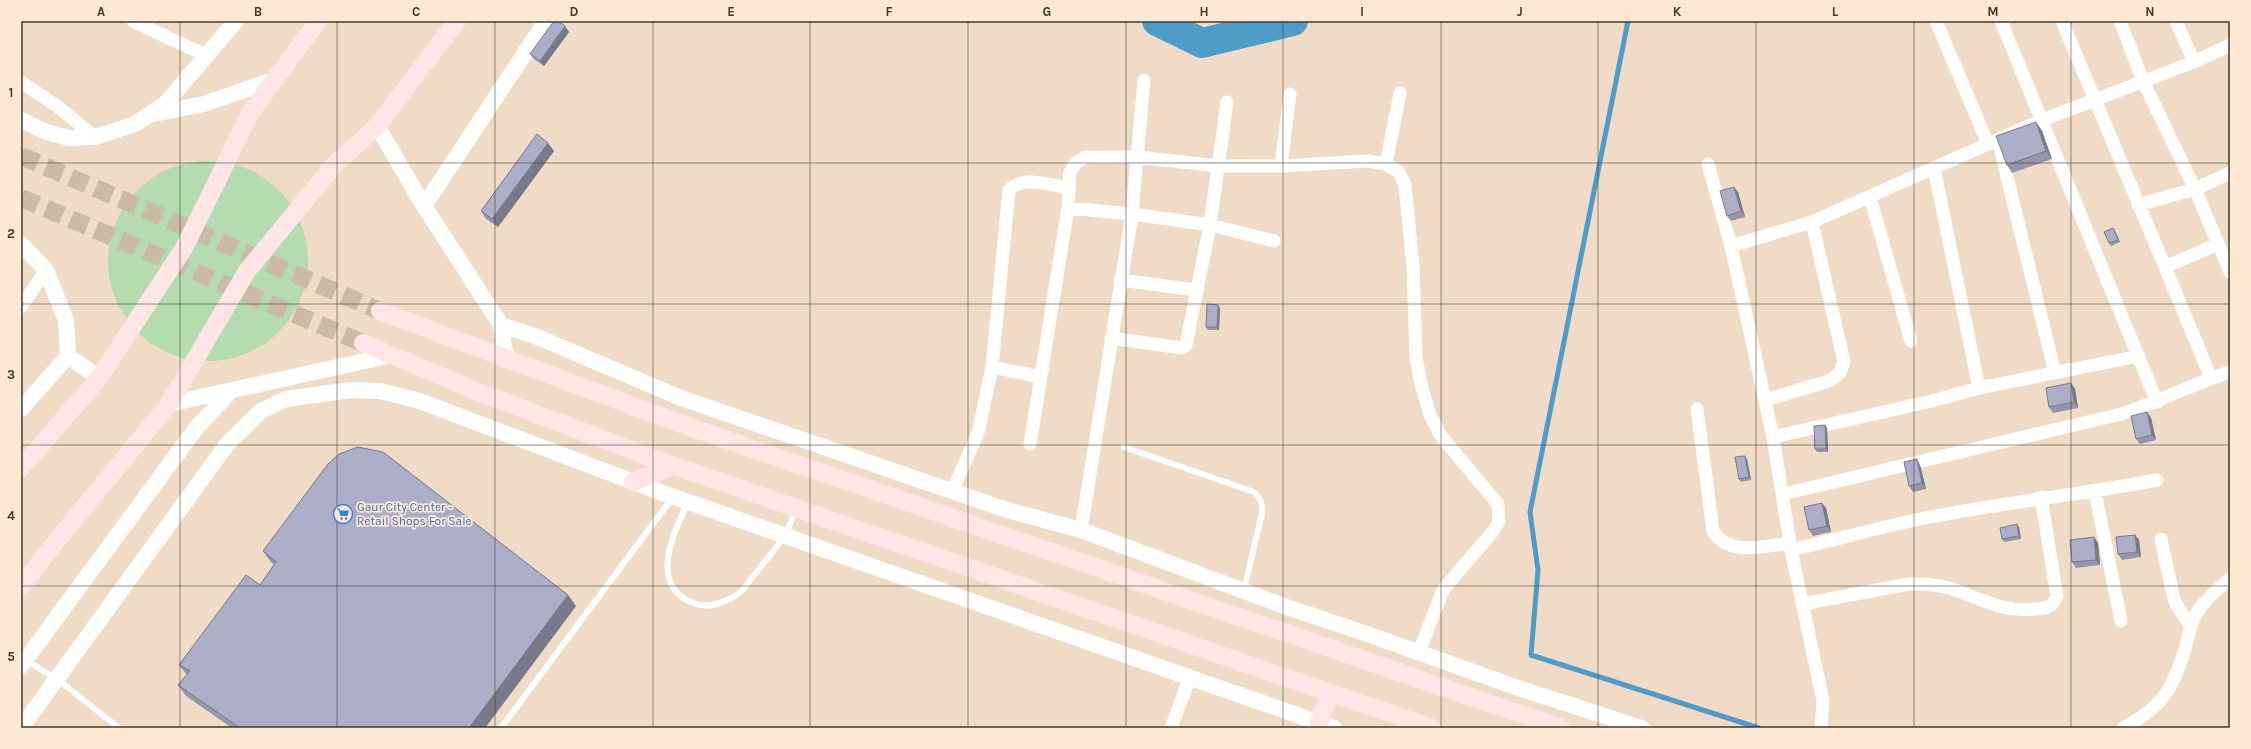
<svg xmlns="http://www.w3.org/2000/svg" width="2251" height="749" font-family="Karla,sans-serif">
<rect width="100%" height="100%" fill="#efdbc6"/>
<!-- green -->
<path fill="#b5dcb0" d="M108 261a100 100 0 1 1 200 0a100 100 0 1 1-200 0Z"/>
<g fill="none" stroke-linecap="round" stroke-linejoin="round">
<!-- stream -->
<path stroke="#509cc8" stroke-width="5" d="M1628,21l-98,491 8,58 -7,85 228,73"/>
<!-- river -->
<path stroke="#509cc8" stroke-width="30" d="M1157,21l45,22 91,-22"/>
<!-- secondary-tunnel -->
<path stroke="#ccbaa8" stroke-width="18" stroke-dasharray="18 9" stroke-linecap="butt" d="M21,156l359,155
M21,198l342,145"/>
<!-- service -->
<path stroke="#fff" stroke-width="6" d="M1124,447l130,45c7,7 9,12 8,21l-18,77
M688,502c-15,32 -41,86 8,102 16,5 32,-3 45,-12l44,-56 11,-27
M27,661l30,18 62,49
M501,728l172,-231"/>
<!-- minor -->
<path stroke="#fff" stroke-width="13" d="M133,21l74,35
M1936,21l52,123
M2001,21l156,381
M2062,21l103,246
M2120,21l23,60 52,108 35,83
M2176,21l18,41
M21,82l36,24 38,31
M1998,140l57,233
M1386,164l14,-71
M1708,164l23,82 42,191 18,113 32,151 -2,27
M1281,166l9,-72
M1934,168l45,220
M1870,197l41,144
M2138,205l57,-16 35,-16
M1068,208l64,6 78,11 64,16
M1731,246l81,-24 230,-102 152,-58 36,-17
M1120,280l76,10
M21,307l25,-37
M1111,338l71,10 4,-3 24,-120 17,-123
M992,367l48,10
M2211,378l-46,-111 53,-23
M1765,400l64,-19 10,-7 5,-12 -32,-140
M1697,409l16,122c16,26 51,15 77,12
M1773,437l159,-36 47,-13 160,-32
M1030,444l38,-236 2,-36 6,-9 9,-6h52l81,9h63l86,-5 19,3 13,8 6,13 8,81 3,91 5,27 9,31 11,21 57,68 1,17 -5,9 -51,60 -24,62
M952,492l26,-59 14,-66 17,-177c14,-15 41,-5 60,-2
M2095,492l26,129
M1783,494l334,-79c39,-11 74,-31 113,-43
M1081,530l51,-316 12,-134
M2161,539l12,56 3,9 15,23
M1791,550c43,-10 86,-22 129,-31 79,-16 158,-24 237,-39
M1802,604l107,-20c14,0 27,0 40,4 31,10 53,25 87,21 11,-1 17,-2 21,-13l-16,-99
M1171,728l19,-51
M2123,728c39,-21 49,-37 62,-79 3,-11 5,-25 11,-35 8,-14 23,-25 34,-36"/>
<!-- tertiary -->
<path stroke="#fff" stroke-width="16" d="M154,114l50,-10 72,-25
M21,120l25,12 23,6 26,-1 40,-13 30,-20 71,-83
M377,126l47,80 77,119 5,35
M424,206l122,-185
M21,244l25,26 20,50 2,36 -47,53
M501,325l34,11 146,62 326,112 74,20 203,76 86,29 148,53 124,40
M68,356l31,22
M169,404l223,-49
M21,666l176,-239 34,-36
M21,728l207,-285 33,-32 25,-12 65,-9 29,1 37,9 243,92 674,236"/>
<!-- secondary -->
<path stroke="#fee6e5" stroke-width="18" d="M380,311l301,113 880,304
M363,343l118,50 182,69 769,266
M21,468l78,-90 85,-130 67,-136 67,-91
M633,482l40,-16
M21,587l28,-37 120,-146 78,-133 88,-107 42,-38 80,-105
M1319,723l11,-30"/>
</g>
<!-- wall -->
<path fill="#9496ab" d="M569,32l-25,34 -10,-7 -4,-5z
M2036,122l6,9 10,28 -40,14 -5,-8z
M554,151l-56,76 -12,-8 -5,-8z
M1738,192l7,25 -14,4 -4,-5z
M2113,228l2,3 5,11 -9,4 -2,-3z
M1220,308l-1,22h-11l-2,-3z
M2071,383l4,6 3,19 -25,5 -4,-6z
M2147,412l4,6 5,22 -16,4 -4,-5z
M1827,428l1,24h-11l-2,-3z
M1747,459l4,21 -10,2 -2,-3z
M1920,465l6,24 -13,3 -4,-6z
M1822,503l4,5 5,24 -18,4 -4,-6z
M2019,527l2,12 -17,3 -2,-3z
M2135,535l4,5 2,17 -19,3 -4,-6z
M2094,537l4,6 2,22 -24,3 -4,-6z
M263,551l313,55 -91,122h-253l-46,-32 -8,-11 9,-10 -8,-10 81,-80 14,-20 -4,-4z"/>
<!-- shaded-wall -->
<path fill="#787a8b" d="M565,26l4,6 -25,34 -4,-5z
M2036,122l6,9 10,28 -6,-8z
M548,143l6,8 -56,76 -6,-8z
M1734,187l4,5 7,25 -4,-6z
M2113,228l2,3 5,11 -2,-2z
M1218,305l2,3 -1,22 -2,-3z
M2071,383l4,6 3,19 -4,-6z
M2147,412l4,6 5,22 -4,-5z
M1825,425l2,3 1,24 -2,-3z
M1745,456l2,3 4,21 -2,-3z
M1917,459l3,6 6,24 -4,-6z
M1822,503l4,5 5,24 -4,-6z
M2017,524l2,3 2,12 -2,-3z
M2135,535l4,5 2,17 -4,-5z
M2094,537l4,6 2,22 -4,-5z
M568,595l8,11 -91,122h-16z"/>
<!-- building -->
<path fill="#acaec7" stroke="#787a8b" d="M554,21h4l7,5 -25,35 -10,-7z
M2036,122l10,29 -39,14 -11,-29z
M537,134l11,9 -56,76 -11,-8z
M1734,187l7,24 -14,5 -7,-25z
M2113,228l5,12 -9,3 -5,-11z
M1207,304l11,1 -1,22h-11z
M2071,383l3,19 -25,5 -3,-19z
M2147,412l5,23 -16,4 -5,-23z
M1825,425l1,24h-11l-1,-23z
M358,447l25,5 185,143 -99,133h-229l-62,-43 12,-14 -11,-6 67,-90 14,10 16,-23 -13,-11 65,-87 11,-10z
M1745,456l4,21 -10,2 -4,-22z
M1917,459l5,24 -13,3 -5,-24z
M1822,503l5,23 -18,4 -5,-23z
M2017,524l2,12 -17,3 -2,-11z
M2135,535l2,17 -19,2 -2,-17z
M2094,537l2,23 -24,2 -2,-22z"/>
<!-- grid -->
<path fill="none" stroke="#403830" stroke-width="1" stroke-opacity="0.55" d="M180,21v707M337,21v707M495,21v707M653,21v707M810,21v707M968,21v707M1126,21v707M1283,21v707M1441,21v707M1598,21v707M1756,21v707M1914,21v707M2071,21v707M21,163h2209M21,304h2209M21,445h2209M21,586h2209"/>
<!-- icons -->
<defs>
<symbol id="supermarket-ring" viewBox="-11 -11 22 22"><circle r="9.5" fill="#fce8d3" stroke="#3f7fe0" stroke-width="1.5"/><path d="M-6-5.5h2.5l.6 2H6L4.5 2H-2.5L-4.4-4H-6ZM-1.5 3.2a1.3 1.3 0 1 0 .1 0ZM3 3.2a1.3 1.3 0 1 0 .1 0Z" fill="#3f7fe0"/></symbol>
</defs>
<g fill-rule="evenodd">
<use href="#supermarket-ring" x="332" y="503" width="22" height="22"/>
</g>
<g text-anchor="middle" dominant-baseline="central" stroke-width="3.5" stroke-linejoin="round" paint-order="stroke">
<!-- shop labels -->
<g font-size="12" fill="#366cbe" stroke="#fce8d3" text-anchor="start">
<text x="357" y="507">Gaur City Center -<tspan x="357" dy="14">Retail Shops For Sale</tspan></text>
</g>
</g>
<!-- border -->
<rect width="2251" height="749" fill="none" stroke="#fce8d3" stroke-width="44"/>
<rect x="22" y="22" width="2207" height="705" fill="none" stroke="#403830" stroke-width="1.5"/>
<g font-size="13" text-anchor="middle" font-weight="bold" fill="#403830">
<text x="101" y="16">A</text>
<text x="258" y="16">B</text>
<text x="416" y="16">C</text>
<text x="574" y="16">D</text>
<text x="731" y="16">E</text>
<text x="889" y="16">F</text>
<text x="1047" y="16">G</text>
<text x="1204" y="16">H</text>
<text x="1362" y="16">I</text>
<text x="1520" y="16">J</text>
<text x="1677" y="16">K</text>
<text x="1835" y="16">L</text>
<text x="1993" y="16">M</text>
<text x="2150" y="16">N</text>
<text x="11" y="97">1</text>
<text x="11" y="238">2</text>
<text x="11" y="379">3</text>
<text x="11" y="520">4</text>
<text x="11" y="661">5</text>
</g>
</svg>
